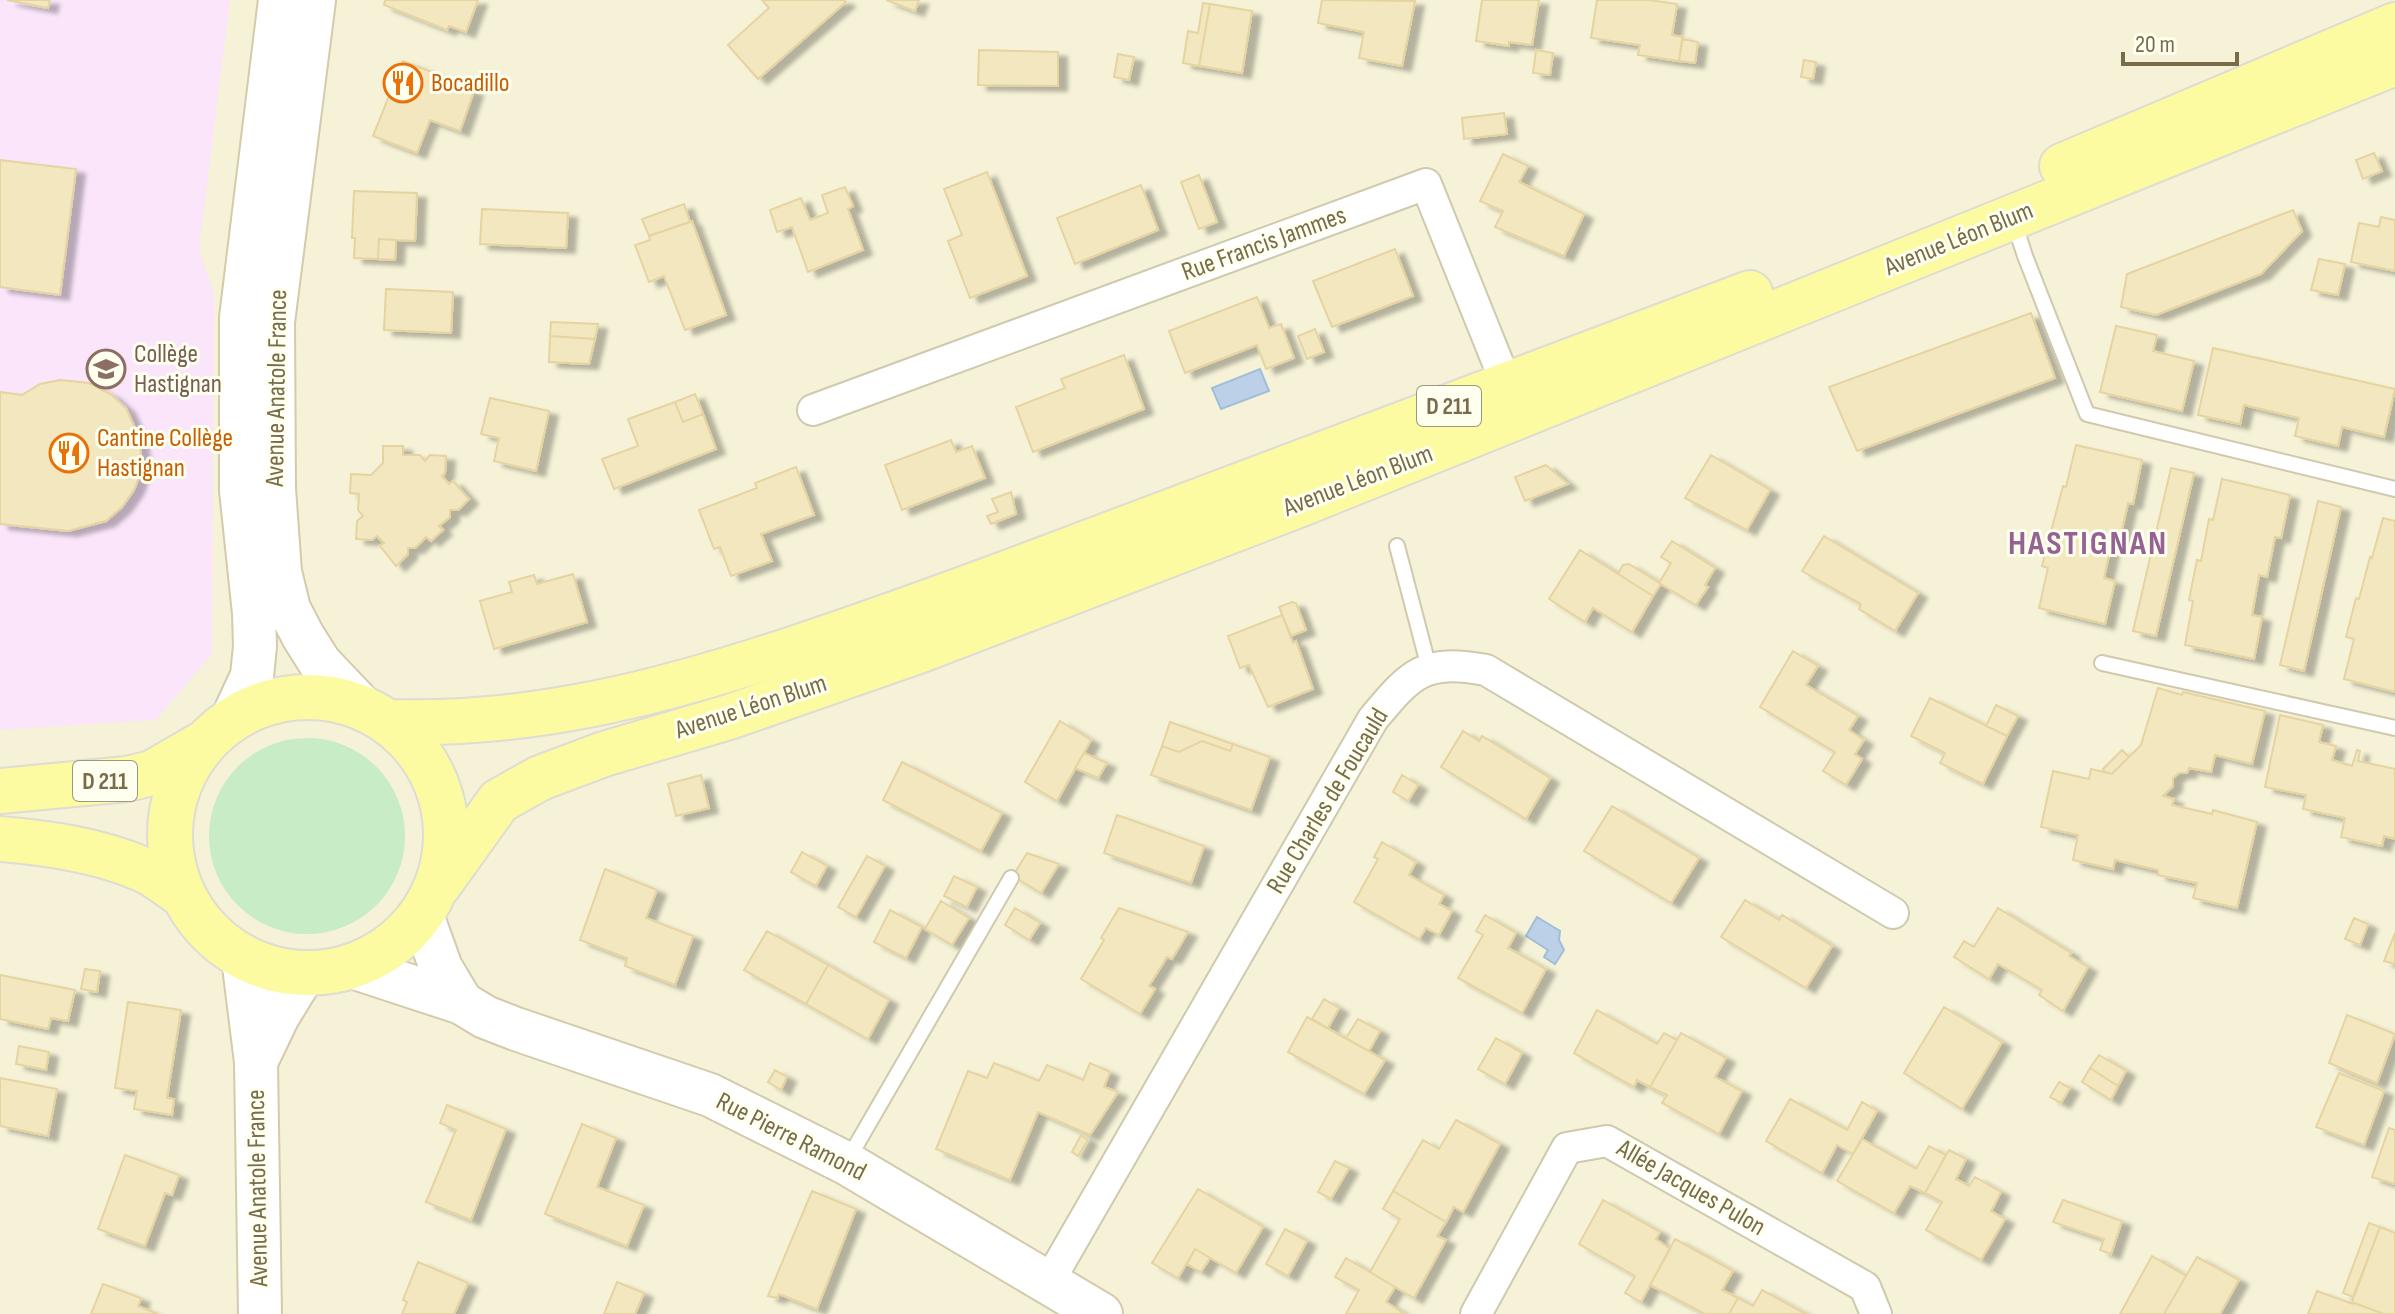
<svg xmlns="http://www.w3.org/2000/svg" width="2395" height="1314" font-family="'Sofia Sans Condensed',sans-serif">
<defs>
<filter id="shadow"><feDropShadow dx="9" dy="5" stdDeviation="2" flood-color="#0004"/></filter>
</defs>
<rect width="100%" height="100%" fill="#fdfce9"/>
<!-- residential -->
<path fill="#f5f2d7" d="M0,0h2395v1314h-2395z"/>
<!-- education -->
<path fill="#fae5fa" d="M0,0h230l-31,250 15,44 -2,360 -56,66 -156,10z"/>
<!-- green -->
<path fill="#c8ecc6" d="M209 836a98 98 0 1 1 196 0a98 98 0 1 1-196 0Z"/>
<!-- water -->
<path fill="#bcd1e8" stroke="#a2bdda" stroke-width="2" d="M1260,369l9,22 -48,18 -9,-21z
M1537,917l23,14 -1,9 5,10 -9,14 -11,-7 4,-7 -22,-14z"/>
<!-- building -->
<path fill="#f3e7c0" stroke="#e6d4a0" stroke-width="2" filter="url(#shadow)" d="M7,0h43l-2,8z
M385,0h93l-12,32 -17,-6 -2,4 -63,-25z
M762,0h82l2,2 -88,77 -30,-34 41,-37z
M886,0h33l-4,11z
M1322,0l93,1 -13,65 -43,-8 5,-26 -46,-9z
M1482,0h57l-7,45 -23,-3v4l-33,-5z
M1597,0h52l28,4 -5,31 11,2 -4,24 -41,-6 2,-10 -49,-7z
M1203,3l7,1 -11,62 -16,-3 5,-32 10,2z
M1210,4l42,7 -10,62 -43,-7z
M1682,39l16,3 -3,21 -16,-2z
M979,50l79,2v34l-80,-1z
M1536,50l17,3 -3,22 -17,-2z
M1118,54l16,3 -5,23 -15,-3z
M1804,60l12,2 -3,17 -12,-2z
M403,61l50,19 -1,3 22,8 -14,40 -30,-11 -13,33 -44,-17z
M1504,113l3,21 -43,5 -2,-21z
M2374,153l8,18 -19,8 -7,-19z
M1503,154l25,12 -9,16 65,32 -20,42 -69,-29 8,-16 -23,-10z
M0,160l76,9 -16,126 -60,-8z
M987,172l40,104 -57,22 -22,-57 14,-6 -18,-46z
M1199,175l18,47 -18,7 -18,-47z
M1141,185l17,45 -83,34 -18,-46z
M845,187l8,19 -5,3 15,41 -55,22 -16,-45 -15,5 -7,-22 31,-12 9,22 18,-7 -6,-18z
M354,191l63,2 -2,48 -36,-2 -1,20 -24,-1 1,-20h-3z
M684,204l6,18 -41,14 -7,-17z
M482,209l86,4 -2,35 -86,-4z
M2293,210l9,21 -41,43 -105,41 -35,-8 6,-33z
M2381,217l14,3v51l-44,-9 8,-39 20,4z
M692,221l34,94 -41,15 -21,-54 -15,6 -14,-37 15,-5 -1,-4z
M379,239l17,1 -1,20 -17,-1z
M1395,249l18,47 -81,31 -19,-46z
M2319,259l26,5 -7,31 -27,-5z
M386,289l67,3 -2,41 -67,-3z
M1257,297l12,31 12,-4 13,34 -28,11 -9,-24 -72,28 -16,-42z
M2031,313l24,65 -198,73 -28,-64z
M551,322l47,2 -3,15 -45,-3z
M2116,326l41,9 -4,16 41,10 -12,50 -82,-19z
M1315,329l9,23 -17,7 -9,-23z
M550,336l45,3 -6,25 -40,-2z
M2213,348l182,41 -11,48 -42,-10 -4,19 -43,-10 4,-18 -55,-13 -4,19 -42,-9z
M1124,355l20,54 -111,43 -17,-45 49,-19 -4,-9z
M60,380l29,3 23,12 14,13 13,29 3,27 -3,13 -5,13 -12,17 -16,14 -38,10 -68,-7v-132l22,3 18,-11z
M695,394l8,20 -20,8 -8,-20z
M490,398l59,13 -13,60 -42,-10 5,-23 -18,-4z
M675,402l8,20 20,-8 13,35 -102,40 -12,-30 36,-13 -10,-27z
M951,440l5,12 16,-6 13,32 -83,32 -17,-45z
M2076,445l66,15 -9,44 -5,-1 -9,40 -7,-2 -8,37 11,3 -10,43 -66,-16 9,-40 -6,-2 21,-80 3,1z
M383,446h20v9h17l5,6 5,-6 16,1 -1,17 -3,3 7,8 4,-3 16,18 -11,11h-8v7l-11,9 4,4 -12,11 -5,-4 -11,11h-7v6l-12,12 -16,-20 4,-3 -7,-7 -5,4 -16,-1 1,-18 6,-5 -5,-6 1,-16 -9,-1 1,-19 20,1 12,-12z
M1711,455l59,35 -23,40 -62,-32z
M1546,465l22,19 -43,17 -10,-24z
M796,467l18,48 -53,19 11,27 -41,15 -11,-29 -6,2 -15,-39 58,-22 -2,-5z
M2171,468l23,5 -38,163 -23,-5z
M2222,479l68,16 -9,43 -6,-1 -8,40 -8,-2 -7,40 10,2 -8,42 -69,-14 8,-44 -4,-1 8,-40 4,1 8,-42 4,1z
M1011,492l5,22 -25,10 -4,-8 11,-4 -6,-13z
M2318,501l23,6 -37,164 -24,-6z
M2383,518l12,3v171l-51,-13 10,-40 -8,-2 10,-39 3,1 11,-42 2,1z
M1824,536l94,57 -23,38 -36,-22 2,-5 -59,-33z
M1672,541l43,27 -10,17 3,2 -12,18 -37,-22 12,-20 -10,-6z
M1580,550l73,46 -21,36 -39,-24 -8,14 -36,-23z
M1629,564l32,20 -8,12 -35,-22 5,-9z
M573,574l14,48 -93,27 -14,-48 32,-9 -3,-10 25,-7 3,9z
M1292,602l4,1 10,27 -15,6 -12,-29z
M1282,615l11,28 3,-2 17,48 -45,18 -19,-42 -9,3 -12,-32z
M1793,651l25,15 -12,19 52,31 -9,14 15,10 -9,14 7,5 -16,26 -23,-14 12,-19 -75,-45z
M2158,688l24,7 1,-3 82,19 -13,53 -37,-9 -4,17 -22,-4 -2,5h-8l-6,5v8l-10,10 11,3 -2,6 40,9 1,-4 44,12 -20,86 -44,-10 4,-15 -39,-8v-5l-43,-10 -2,9 -40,-9 5,-25 -37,-8 12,-56 36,8 2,-10 21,5 29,-29z
M1930,698l77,38 -24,48 -43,-21 5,-10 -34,-17z
M1996,705l22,11 -11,20 -21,-10z
M2280,715l43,10 -4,17 17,4 -4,14 20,6 5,-16 3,1 -2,10 37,8v70l-11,-3 -2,10 -41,-9 4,-19 -42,-9 3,-14 -41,-8z
M1060,721l31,19 -34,61 -32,-19z
M1170,722l63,22 -3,7 -28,-10 -23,11 -17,-6z
M1463,731l16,10 3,-5 68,42 -24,41 -85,-52z
M1202,741l28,10 3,-7 37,13 -19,53 -100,-35 11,-29 17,6z
M2122,750l7,7 -17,17 -7,-2 -2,-3z
M1084,753l23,10 -9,15 -23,-10z
M902,762l100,51 -21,38 -98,-51z
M701,775l8,33 -33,8 -8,-32z
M1402,775l16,10 -10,16 -15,-9z
M1612,806l87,52 -28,45 -87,-52z
M1117,815l87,31 -13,37 -87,-30z
M1382,842l34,20 -7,13 35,20 -5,9 13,7 -13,24 -13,-7 -7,11 -65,-37 24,-43 -4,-2z
M802,852l25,14 -11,20 -25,-14z
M1027,853l32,11 -18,29 -28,-17z
M867,856l18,10 -29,51 -18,-10z
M605,869l52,21 -11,28 47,18 -18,49 -50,-19 2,-8 -47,-18z
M954,876l23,11 -10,20 -23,-11z
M1745,900l34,20 3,-5 50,31 -26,42 -85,-51z
M941,901l28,17 -17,27 -27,-16z
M1015,908l25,15 -11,17 -24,-15z
M1119,908l69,24 -16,27 -5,-2 -18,29 6,3 -15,25 -59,-35 23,-39 -3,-2z
M1998,908l73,45 -2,3 19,11 -25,44 -24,-16 3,-5 -44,-26 -9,15 -35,-22 10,-16 10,6z
M890,910l32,17 -16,31 -32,-16z
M1485,915l31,18 -8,15 38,21 -24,44 -64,-35 25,-43 -7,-4z
M2354,918l14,6 -8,21 -15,-6z
M767,931l61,34 -22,39 -62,-34z
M2395,933v31l-11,-3z
M828,965l61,35 -21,39 -62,-35z
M85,969l15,2 -3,21 -16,-3z
M0,975l75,15 -7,31 -17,-3 -3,11 -48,-10z
M1324,999l15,9 -11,20 -16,-9z
M128,1002l53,8 -14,88 7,1 -2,16 -38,-6 3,-18 -22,-3z
M1944,1007l58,35 -40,67 -58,-36z
M1597,1010l60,34 7,-11 13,7 -27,47 -13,-7 -3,7 -60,-34z
M2347,1015l48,19 -18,49 -48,-20z
M1307,1017l78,43 -21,34 -76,-42z
M1358,1019l22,12 -11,20 -23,-13z
M1681,1033l45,25 -11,19 27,14 -23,43 -57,-31 5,-8 -17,-8z
M1496,1038l26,15 -17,31 -27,-15z
M19,1046l30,6 -3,18 -30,-6z
M2099,1055l27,16 -8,15 -28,-18z
M994,1063l45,18 8,-16 36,15 7,-17 20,9 -6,15 14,5 -28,43 -52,-23 -28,68 -74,-31 32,-78 19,7z
M2090,1068l28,18 -7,14 -29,-18z
M775,1070l12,7 -6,13 -13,-8z
M2339,1073l45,18 -20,54 -48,-18z
M0,1078l57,11 -9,47 -48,-10z
M2059,1082l11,6 -9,15 -11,-6z
M1790,1099l57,31 15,-28 15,9 -24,43 -16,-9 -15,28 -56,-32z
M447,1105l59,24 -35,91 -45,-18 30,-72 -16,-7z
M1456,1120l44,24 -37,68 -9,-5 -8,15 -53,-31 30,-51 16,9z
M582,1124l34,14 -19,49 47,18 -17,41 -82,-32z
M2389,1128l6,2v54l-23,-7z
M1081,1135l7,5 -10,16 -6,-4z
M1862,1139l54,30 13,-23 17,9 -21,38 -15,-7 -16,27 -57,-32z
M1949,1150l17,9 -10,20 13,7 6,-9 26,15 -10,19 14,8 -24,41 -55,-30 16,-28 -17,-9z
M125,1155l54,20 -7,20 -7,-2 -20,53 -47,-17z
M1335,1161l14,7 -18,31 -13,-7z
M1198,1189l65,38 -27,46 -41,-24 -17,29 -26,-15z
M812,1191l44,18 -39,100 -38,-15 -2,4 -9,-2z
M1393,1191l53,31 -9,14 9,4 -32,58 -44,-26 30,-53 -17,-10z
M1603,1200l57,32 -4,7 14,10 -29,53 -16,-9 10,-17 -56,-32z
M2063,1200l59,21 -11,33 -11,-4 4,-11 -51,-17z
M2369,1223l11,4 -27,70 -10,-4z
M2380,1227l15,6v81h-11l-32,-12z
M1285,1229l22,12 -19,35 -22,-12z
M1675,1239l58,32 -11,19 16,8 -9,16h-24l-55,-29z
M1195,1249l15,9 -9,14 -14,-8z
M2152,1256l34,20 -22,38h-44z
M2197,1257l42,23 -19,34h-56z
M1346,1258l49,29 -9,15 19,12h-59l13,-24 -24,-13z
M418,1262l50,21 -14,31h-52l5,-12 -4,-2z
M617,1282l27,11 -9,21h-31z
M103,1284l38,14 -3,8 20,8h-67z
M1762,1290l44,24h-77l9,-16 15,8z
M2317,1291l36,13 1,-1 30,11h-76z"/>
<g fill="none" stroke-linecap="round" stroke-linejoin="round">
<defs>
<path id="lane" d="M2014,222l11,34 62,158 308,75
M1397,546l32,122
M2102,663l293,65
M847,1161l164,-283"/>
<path id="street" d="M813,410l613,-226 80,199 -13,13
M1048,1283l325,-564c39,-47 51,-60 113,-49l407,243
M1476,1314l91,-166 40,-7 258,146 11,27"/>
<path id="secondary" d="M314,0l-41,322 1,167 6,83 9,37 14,27 17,27 40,42
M233,717l19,-41 3,-30 -1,-33 -13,-123v-172l39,-318
M422,915l19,53 21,35
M243,958l13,104 4,252
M349,966l113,37 23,14 31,12 194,66 136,68 255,151
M256,1062l22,-46 27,-44"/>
<path id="primary" d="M2062,166l333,-141
M170 835a138 138 0 1 1 276 0a138 138 0 1 1-276 0Z
M391,722c144,4 273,-30 408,-75 89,-30 177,-62 264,-95 230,-85 457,-174 687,-259
M0,791l127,-12 25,-6 50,-29
M0,839c47,4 98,11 142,30 15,6 28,18 42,27
M438,886l61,-85 41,-23 64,-24 125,-37 192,-67 380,-146 1094,-441"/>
</defs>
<!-- lane casing -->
<use href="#lane" stroke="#cfc9ad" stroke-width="18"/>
<!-- street casing -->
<use href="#street" stroke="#cfc9ad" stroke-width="34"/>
<!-- secondary casing -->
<use href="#secondary" stroke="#d3cbab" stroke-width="46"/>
<!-- primary casing -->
<use href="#primary" stroke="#dfdcd4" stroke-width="48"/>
<!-- lane -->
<use href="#lane" stroke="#fff" stroke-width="14"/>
<!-- street -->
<use href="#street" stroke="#fff" stroke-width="30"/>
<!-- secondary -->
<use href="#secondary" stroke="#fff" stroke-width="42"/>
<!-- primary -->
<use href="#primary" stroke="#fcfba1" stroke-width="44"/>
</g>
<!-- icons -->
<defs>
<symbol id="restaurant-ring" viewBox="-11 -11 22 22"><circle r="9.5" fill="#fffff0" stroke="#e8710a" stroke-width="1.5"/><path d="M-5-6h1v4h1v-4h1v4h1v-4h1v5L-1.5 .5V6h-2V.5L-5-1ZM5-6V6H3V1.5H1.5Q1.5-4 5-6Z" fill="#e8710a"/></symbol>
<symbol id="school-ring" viewBox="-11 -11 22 22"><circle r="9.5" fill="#fffff0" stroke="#8d6e63" stroke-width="1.5"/><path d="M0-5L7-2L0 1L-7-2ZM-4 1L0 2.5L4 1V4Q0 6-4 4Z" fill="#8d6e63"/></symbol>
</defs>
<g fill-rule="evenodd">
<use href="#restaurant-ring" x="381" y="61" width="44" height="44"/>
<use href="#school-ring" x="84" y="347" width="44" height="44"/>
<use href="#restaurant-ring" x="47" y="431" width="44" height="44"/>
</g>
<g text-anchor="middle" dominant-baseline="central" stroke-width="6" stroke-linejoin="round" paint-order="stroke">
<!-- shield labels -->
<g fill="#fffff0" stroke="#a0987c" stroke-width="2">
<rect x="1417" y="386" width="64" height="40" rx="6"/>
<rect x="73" y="761" width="64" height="40" rx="6"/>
</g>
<g font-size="24" font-weight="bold" fill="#786c4b">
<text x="1449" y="406">D 211</text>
<text x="105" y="781">D 211</text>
</g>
<!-- food labels -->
<g font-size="26" fill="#c56008" stroke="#fffff0" text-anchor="start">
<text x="431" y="83">Bocadillo</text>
<text x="97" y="438">Cantine Collège<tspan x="97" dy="30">Hastignan</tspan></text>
</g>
<!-- street labels -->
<g font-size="26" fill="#786c4b" stroke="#fffff0">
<text transform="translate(1959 239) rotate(-22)">Avenue Léon Blum</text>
<text transform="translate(1264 244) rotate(-20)">Rue Francis Jammes</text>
<text transform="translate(277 388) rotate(-89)">Avenue Anatole France</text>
<text transform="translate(1358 481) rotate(-21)">Avenue Léon Blum</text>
<text transform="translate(751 707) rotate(-18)">Avenue Léon Blum</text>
<text transform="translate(1328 801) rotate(-59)">Rue Charles de Foucauld</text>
<text transform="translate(791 1137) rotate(27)">Rue Pierre Ramond</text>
<text transform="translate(258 1188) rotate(-91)">Avenue Anatole France</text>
<text transform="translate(1691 1188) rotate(30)">Allée Jacques Pulon</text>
</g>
<!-- education labels -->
<g font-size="26" fill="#785e54" stroke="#fffff0" text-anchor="start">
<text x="134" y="354">Collège<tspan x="134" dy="30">Hastignan</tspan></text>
</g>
<!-- district labels -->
<g font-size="34" font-weight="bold" letter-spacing="2" fill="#946393" stroke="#fffff0">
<text x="2088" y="543">HASTIGNAN</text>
</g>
</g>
<!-- scale -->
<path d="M2123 52v12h114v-12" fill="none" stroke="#786c4b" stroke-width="4"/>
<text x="2135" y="52" font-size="24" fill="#786c4b" stroke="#fffff0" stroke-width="6" paint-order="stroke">20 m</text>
</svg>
